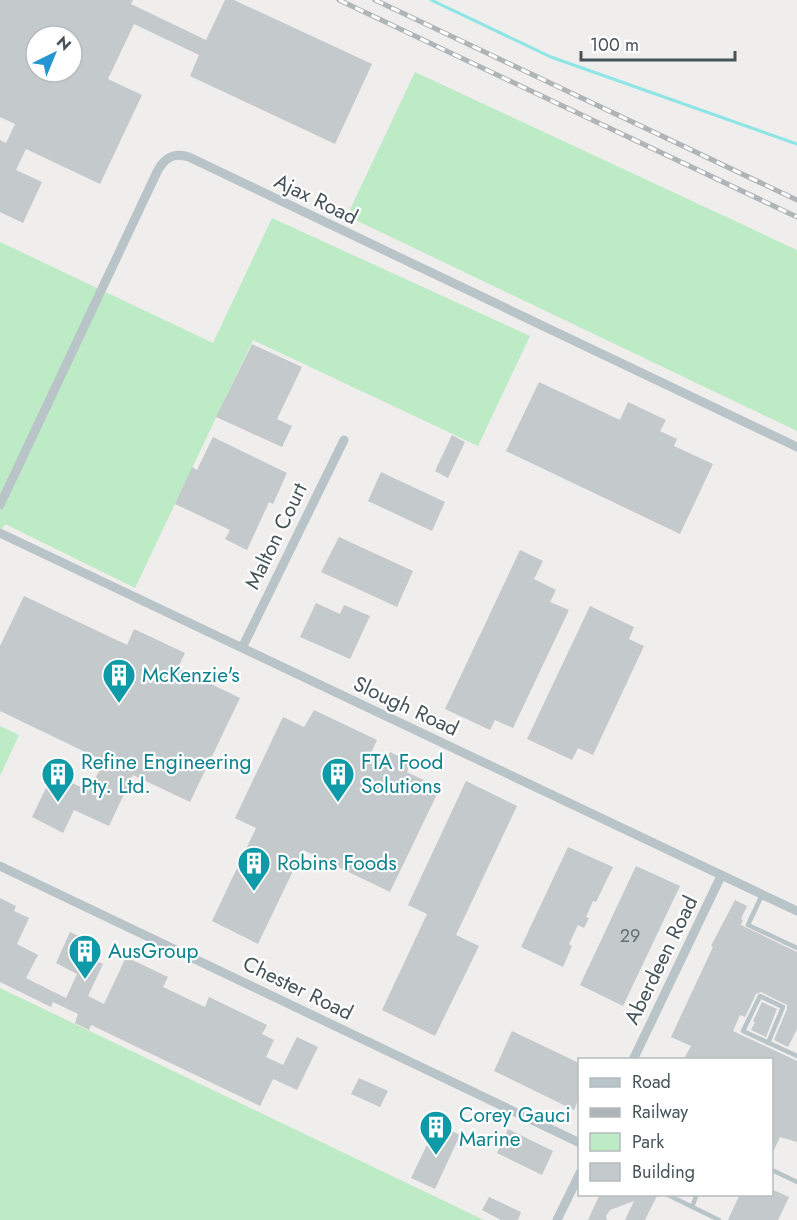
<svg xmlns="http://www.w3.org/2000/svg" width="797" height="1220" font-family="Jost,sans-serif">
<rect width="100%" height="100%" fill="#f0eded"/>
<!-- green -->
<path fill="#bdebc5" d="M415,72l382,178v181l-450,-215z
M272,218l258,118 -52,110 -225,-106 -118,248 -130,-64 -5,9v-291l213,101z
M0,726l19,9 -19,41z
M0,988l484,232h-484z"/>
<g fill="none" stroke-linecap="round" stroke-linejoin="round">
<!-- stream -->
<path stroke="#8de5e5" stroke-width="3" d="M431,0l120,57 246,87"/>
</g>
<!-- building -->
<path fill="#c4c9cc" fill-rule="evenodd" d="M0,0h133l-2,4 75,36 19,-40h9l138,64 -37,80 -145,-68 9,-21 -65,-31 -26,55 34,16 -42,89 -74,-35 -10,21 26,12 -19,41 -23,-11v-72l6,3 9,-19 -15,-7zM36,36h36v36h-36z
M252,344l50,23 -25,52 15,7 -10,21 -66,-30z
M539,382l81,38 8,-18 38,18 -6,11 17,8 -3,7 39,18 -33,70 -174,-83z
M452,435l13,7 -17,36 -13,-7z
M213,437l74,36 -14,31 -4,-2 -22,48 -22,-11 5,-9 -55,-26 17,-37 5,3z
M381,472l64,30 -13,29 -64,-30z
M339,537l74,34 -16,36 -76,-35z
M520,550l23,11 -9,18 22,11 -6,12 19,8 -56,118 -18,-8 -5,10 -45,-21z
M24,596l103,49 7,-16 51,24 -7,15 62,30 -50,104 -57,-27 -24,51 -35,-16 -11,23 -31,-16 25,-52 13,6 -4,9 23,11 15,-30 -104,-50v-65z
M316,603l24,11 4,-9 26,11 -20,43 -50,-22z
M590,606l44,21 -5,12 15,7 -51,109 -15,-7 -6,12 -45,-21z
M314,710l63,30 -7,15 15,7 5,-10 21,10 -4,10 33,16 -50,104 -87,-42 -45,94 -46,-23 44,-93 -21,-10 48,-101 21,10z
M466,781l51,25 -61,129 23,11 -44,90 -53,-26 45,-96 -19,-9z
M568,847l45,20 -17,35 -3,-1 -7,16 3,1 -5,10 -6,-3 -9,19 3,2 -9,21 -42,-20z
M636,866l44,20 -57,120 -43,-21z
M0,898l16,8 -2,5 15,7 -12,26 21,11 -12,23 40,20 11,-24 -21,-11 14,-31 17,8 -6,14 22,10 -15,32 16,8 22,-47 42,20 -5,10 42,20 4,-10 58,28 -5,9 12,6 -8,17 17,8 14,-28 21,10 -21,43 -24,-11 -13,27 -169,-81 -2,5 -14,-7 3,-9 -25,-12 -2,5 -51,-25z
M735,900l12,6 -6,13 2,1 -2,5 56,27v77l-9,18 -14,-7 13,-31v-4l-26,-13 -5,2 -11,23 -5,-2 -7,16 64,30v81l-17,-5 -9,19v-97h-87l7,-13 -20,-9 42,-90 -2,-1z
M762,1002l15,7 -11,28 -15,-7 4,-8 -2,-1z
M512,1031l67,32v35l-5,12 -80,-39z
M359,1078l29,13 -8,16 -29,-13z
M437,1124l23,11 -25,54 -24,-11z
M508,1129l45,22 -11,24 -45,-22z
M771,1189l18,8 -11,23h-50l12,-26h31z
M600,1194h58l-13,26h-20l9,-19 -24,9 -4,6 1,4h-19z
M489,1197l32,15 -3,8h-17l-19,-10z"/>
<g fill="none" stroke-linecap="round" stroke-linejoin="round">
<!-- lane -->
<path stroke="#b9c4c9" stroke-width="4.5" d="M762,895l-14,30 49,23
M768,1043l15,-36 -23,-11 -17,35 54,25
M772,1170l25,12
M666,1194l53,26
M692,1207l5,-13"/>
<!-- street -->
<path stroke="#b9c4c9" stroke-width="9" d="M0,505l157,-333c7,-14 16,-20 32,-15l608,290
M0,533l797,378
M242,648l102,-208
M0,866l580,277
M633,1060l88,-184
M557,1220l23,-47"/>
<defs>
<path id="rail" d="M339,0l458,217
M375,0l422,200"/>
</defs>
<!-- rail casing -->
<use href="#rail" stroke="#afb4b7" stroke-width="5"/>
<!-- rail -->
<use href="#rail" stroke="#fff" stroke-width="3" stroke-dasharray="9" stroke-linecap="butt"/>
</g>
<!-- icons -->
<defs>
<symbol id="building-pin" viewBox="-11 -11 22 30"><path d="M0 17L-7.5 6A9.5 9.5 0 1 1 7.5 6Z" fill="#0f9aa8" stroke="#fff"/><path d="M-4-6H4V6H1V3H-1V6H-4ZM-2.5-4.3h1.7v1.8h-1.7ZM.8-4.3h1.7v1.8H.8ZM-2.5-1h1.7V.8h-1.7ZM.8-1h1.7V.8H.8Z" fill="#fff"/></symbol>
</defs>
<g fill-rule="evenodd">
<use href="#building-pin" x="100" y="656" width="38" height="52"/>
<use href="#building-pin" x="39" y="755" width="38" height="52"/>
<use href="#building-pin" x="319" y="755" width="38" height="52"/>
<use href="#building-pin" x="235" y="844" width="38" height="52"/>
<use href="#building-pin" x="66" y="932" width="38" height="52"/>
<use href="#building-pin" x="417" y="1108" width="38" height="52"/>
</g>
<g text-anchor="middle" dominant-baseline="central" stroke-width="4.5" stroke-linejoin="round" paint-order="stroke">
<!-- number labels -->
<g font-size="18" fill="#667176">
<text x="630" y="936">29</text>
</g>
<!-- street labels -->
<g font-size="21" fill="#465459" stroke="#fff">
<text transform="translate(316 199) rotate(26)">Ajax Road</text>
<text transform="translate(276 536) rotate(-64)">Malton Court</text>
<text transform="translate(406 706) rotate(25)">Slough Road</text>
<text transform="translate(661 960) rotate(-64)">Aberdeen Road</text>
<text transform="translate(298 988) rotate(26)">Chester Road</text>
</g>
<!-- culture labels -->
<g font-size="21" fill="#0d838f" stroke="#fff" text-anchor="start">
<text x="142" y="675">McKenzie's</text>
<text x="81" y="762">Refine Engineering<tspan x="81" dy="24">Pty. Ltd.</tspan></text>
<text x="361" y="762">FTA Food<tspan x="361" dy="24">Solutions</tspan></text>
<text x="277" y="863">Robins Foods</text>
<text x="108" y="951">AusGroup</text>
<text x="459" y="1115">Corey Gauci<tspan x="459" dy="24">Marine</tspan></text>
</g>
</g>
<!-- legend -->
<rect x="578" y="1058" width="195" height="138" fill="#ffffff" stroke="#b5bbbd" stroke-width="1.5"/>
<rect x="590" y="1078" width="30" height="9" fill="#b9c4c9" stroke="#b5bbbd" stroke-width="1.5"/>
<text x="632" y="1088" font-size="18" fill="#465459">Road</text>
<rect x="590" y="1108" width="30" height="9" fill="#afb4b7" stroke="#b5bbbd" stroke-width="1.5"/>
<text x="632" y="1118" font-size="18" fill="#465459">Railway</text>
<rect x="590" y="1133" width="30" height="18" fill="#bdebc5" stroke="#b5bbbd" stroke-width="1.5"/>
<text x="632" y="1148" font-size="18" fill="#465459">Park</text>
<rect x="590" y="1163" width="30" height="18" fill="#c4c9cc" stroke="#b5bbbd" stroke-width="1.5"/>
<text x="632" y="1178" font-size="18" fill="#465459">Building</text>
<!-- north arrow -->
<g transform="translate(54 54) rotate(43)"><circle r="28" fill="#ffffff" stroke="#b5bbbd" stroke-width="1.5"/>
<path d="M0-4.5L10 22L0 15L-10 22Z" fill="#2594d2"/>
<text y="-9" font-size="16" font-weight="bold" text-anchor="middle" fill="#465459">N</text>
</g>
<!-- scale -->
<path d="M581 51v9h154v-9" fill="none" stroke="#465459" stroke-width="3"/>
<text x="590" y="51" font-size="18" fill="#465459" stroke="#ffffff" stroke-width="4.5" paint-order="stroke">100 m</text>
</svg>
